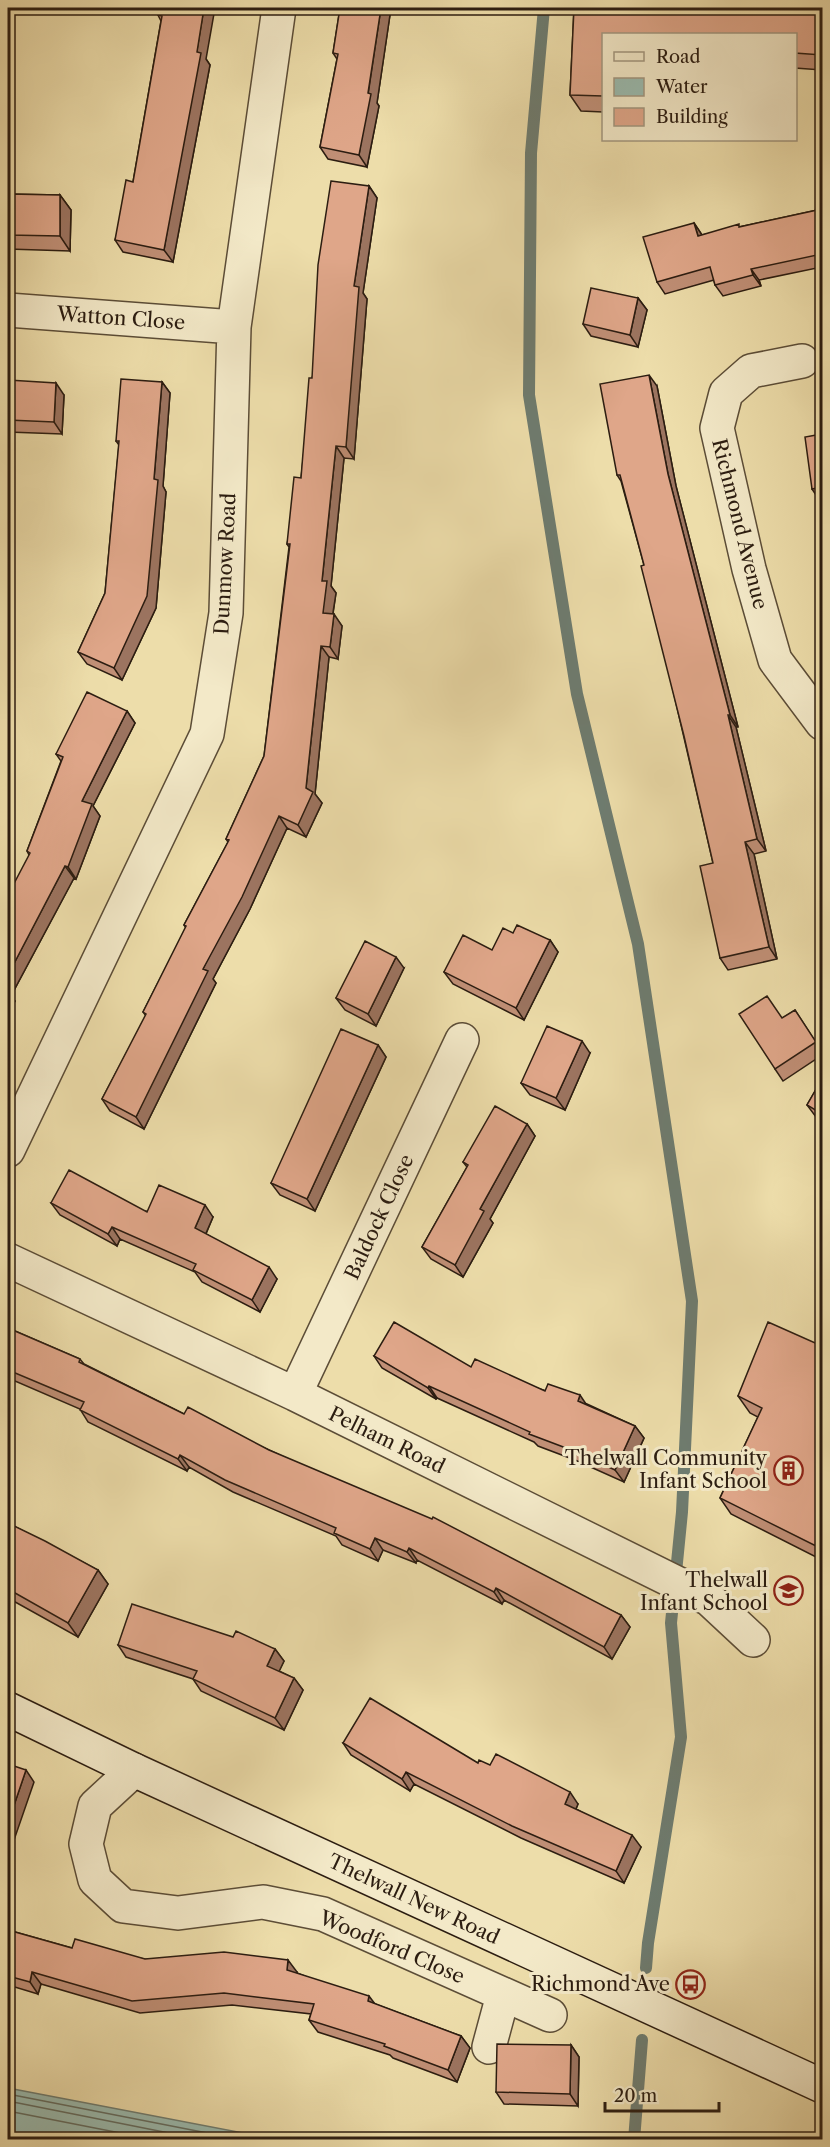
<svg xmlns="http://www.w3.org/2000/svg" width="830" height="2147" font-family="'Libre Caslon Text',serif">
<rect width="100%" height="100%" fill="#edddaa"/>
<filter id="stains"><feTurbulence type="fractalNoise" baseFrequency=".00333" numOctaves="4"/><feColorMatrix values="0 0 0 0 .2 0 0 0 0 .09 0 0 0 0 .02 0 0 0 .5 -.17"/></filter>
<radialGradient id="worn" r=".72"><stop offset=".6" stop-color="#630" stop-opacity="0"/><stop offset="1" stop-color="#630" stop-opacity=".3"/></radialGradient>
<!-- water -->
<path fill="#9abbaf" stroke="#6e7c70" stroke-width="1.5" d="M8,2088l266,51h-266z"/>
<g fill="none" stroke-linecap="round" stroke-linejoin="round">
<!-- shore -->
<path stroke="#636c60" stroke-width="1.5" d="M8,2094l235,46
M8,2101l196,39
M8,2111l148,29"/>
<!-- stream -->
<path stroke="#6e7c70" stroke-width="12" d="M544,8l-13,145 -2,242 48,299 61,250 54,357 -10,211 -11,111 10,114 -33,206 -2,25
M634,2140l8,-100"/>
<defs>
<path id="minor" d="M8,310l226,17
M802,361l-51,10 -25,22 -9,35 32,141 26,91 47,63
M8,1150l199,-416 19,-121 8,-286 45,-319
M8,1260l287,134 414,205 44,41
M295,1394l167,-354
M134,1770l-39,36 -9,38 9,36 28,26 55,7 85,-11 60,12 227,101
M489,2047l14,-52"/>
<path id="secondary" d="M8,1709l126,61 688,316"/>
</defs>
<!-- minor casing -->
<use href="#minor" stroke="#5c4d37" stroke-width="36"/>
<!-- secondary casing -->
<use href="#secondary" stroke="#2c1d11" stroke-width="36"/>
<!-- minor -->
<use href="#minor" stroke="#f3e9c8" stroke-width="33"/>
<!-- secondary -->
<use href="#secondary" stroke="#f3e9c8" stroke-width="33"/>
</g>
<!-- wall -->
<path fill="#c08f76" stroke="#2c1d11" stroke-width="1.5" d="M159,8l47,51 4,6 -37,197 -50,-10 -8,-12 18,-58 28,-161 -3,-6z
M340,8h51l-14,95 2,3 -12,61 -39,-8 -8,-12 17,-88 -4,-6z
M574,8h77l35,1v-1h136v62l-27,-2v-34h-192v78l-22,-1 -11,-16z
M369,186l8,12 -14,95 4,6 -13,160 -10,-1 -13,128 5,7 -3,21 9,12 -4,33 -9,-2 -14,137 7,9 -16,34 -19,-9 -37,81 -37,70 3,4 -72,146 -34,-18 -8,-12 44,-83 -3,-4 43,-84 -2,-3 44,-83 -2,-3 38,-83 25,-209 -2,-3 14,-66 11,-100z
M8,194l52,1 11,15 -1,41 -62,-2z
M822,209v58l-63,13 2,6 -38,10 -8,-11 -1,-5 -49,14 -8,-12 37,-59 8,12z
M638,298l9,12 -9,37 -47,-11 -8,-12z
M8,380l56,15 -2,39 -54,-2z
M162,382l8,11 -7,93 3,6 -10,116 -34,72 -35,-16 -9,-12 27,-59 14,-148 -3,-4z
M657,386l19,100 62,241h-2l30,124 -12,3 23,105 -49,11 -8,-12 -7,-95 -69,-298 -23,-84 -4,-6z
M822,434v67h-2l-8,-12z
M127,711l8,12 -42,83 7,10 -24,63 -2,-1 -63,118 4,5 -7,13 21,-159 -2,-4 34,-90 -5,-7z
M513,933l37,7 8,12 -34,68 -71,-36 -9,-12 48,-22z
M404,968l-28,58 -31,-16 -9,-12z
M795,1010l27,42v3l-39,26 -8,-12 8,-51z
M378,1045l8,12 -71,154 -35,-16 -9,-12z
M590,1053l-25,57 -35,-15 -9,-12z
M822,1079v42l-6,-4 -9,-12z
M527,1124l8,12 -45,83 3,4 -30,54 -32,-18 -9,-12 45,-80 -4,-5z
M51,1203l162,14 -7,17 71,45 -17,33 -58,-30 -7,-10 -75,-33 -3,7 -57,-31z
M8,1328l72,31 4,5 100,50 85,36 352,165 9,12 -18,32 -108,-59 -2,4 -85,-44 -1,3 -33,-13 -5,11 -36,-16 -6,-9 -103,-44 -44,-25 -2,4 -99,-49 -8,-13 -72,-31z
M822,1346v214l-91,-46 -11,-16 38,-81 -8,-4 -12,-17z
M374,1356l97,11 116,37 48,22 9,12 -20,44 -49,-22 -37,-14 -4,-4 -97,-44 -1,1 -54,-31z
M8,1523l90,47 10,14 -30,53 -70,-39z
M233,1637l42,12 9,12 -5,10 15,7 9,12 -19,40 -83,-39 -8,-12 -67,-22 -8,-12z
M343,1743l147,22 88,39 -2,5 65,38 -17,36 -103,-45 -107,-54 -4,7 -59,-36z
M8,1930l64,18 73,11 152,13v1l78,31 86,32 9,12 -13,34 -64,-24 -3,-3 -72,-23 -9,-12 2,-6 -79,-9 -92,8 -99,-29 -3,10 -30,-9z
M571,2045l8,12 -1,49 -74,-2 -8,-12z"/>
<!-- shaded-wall -->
<path fill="#9c7460" stroke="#2c1d11" stroke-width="1.5" d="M204,8h11l-9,51 4,6 -37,197 -9,-12z
M381,8h10l-14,95 2,3 -12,61 -8,-12z
M369,186l8,12 -14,95 4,6 -13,160 -8,-12 8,-161z
M60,195l11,15 -1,41 -10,-15z
M694,223l8,12 -4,1z
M751,269l8,11 2,6 -8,-11z
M638,298l9,12 -9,37 -8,-12z
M649,375l8,11 19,100 62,241 -8,-12 -62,-241z
M162,382l8,11 -7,93 3,6 -10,116 -34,72 -8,-12 40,-189z
M56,383l8,12 -2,39 -8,-12z
M336,446l8,12 -13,128 5,7 -5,32 -8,-12 -1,-32z
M334,614l8,12 -4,33 -8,-12z
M321,646l8,11 -14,137 7,9 -16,34 -8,-12 8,-37z
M127,711l8,12 -42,83 7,10 -24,63 -8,-12 14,-66z
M728,715l8,12 30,124 -9,-12z
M279,816l8,12 -37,81 -37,70 3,4 -72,146 -8,-12 67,-148z
M745,842l9,12 23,105 -8,-12z
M65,866l9,12 -63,118 4,5 -7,13v-39z
M550,940l8,12 -34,68 -8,-12z
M396,957l8,11 -28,58 -8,-12z
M582,1041l8,12 -25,57 -9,-12z
M378,1045l8,12 -71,154 -8,-12z
M527,1124l8,12 -45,83 3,4 -30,54 -8,-12 25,-56z
M205,1205l8,12 -10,23 -8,-12z
M112,1227l8,12 -3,7 -9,-12z
M269,1267l8,12 -17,33 -8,-12z
M429,1386l8,12 -1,1 -8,-11z
M580,1395l8,12 -10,-6z
M635,1426l9,12 -20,44 -9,-12z
M180,1455l9,12 -2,4 -9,-12z
M375,1538l8,12 -5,11 -8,-12z
M409,1548l8,12 -1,3 -9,-11z
M98,1570l10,14 -30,53 -10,-14z
M496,1588l8,12 -2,4 -8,-12z
M621,1615l9,12 -18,32 -8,-12z
M275,1649l9,12 -8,17 -9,-12z
M294,1678l9,12 -19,40 -9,-12z
M26,1770l8,12 -21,61 -5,-7v-13z
M406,1772l8,12 -4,7 -8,-12z
M570,1792l8,12 -5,12 -8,-12z
M632,1835l9,12 -17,36 -8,-12z
M8,1838l3,5 -3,11z
M288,1960l9,12 -1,10 -9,-12z
M32,1972l9,12 -3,10 -8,-12z
M369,1996l9,12 -10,-7z
M461,2036l9,12 -13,34 -9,-12z
M571,2045l8,12 -1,49 -8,-12z"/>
<!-- building -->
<path fill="#dfa689" stroke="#2c1d11" stroke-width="1.5" d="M159,8h45l-7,44 4,1 -37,197 -49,-10 11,-60 7,2 29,-166 -4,-1z
M340,8h41l-13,85 3,1 -12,61 -39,-8 18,-93 -5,-1z
M574,8h77l35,1v-1h136v47l-27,-2v-19h-192v62l-33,-1z
M331,181l38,5 -15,100 5,1 -13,160 -10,-1 -14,135h5l-4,32 11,1 -4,33 -9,-1 -15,142 7,4 -15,33 -19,-9 -37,81 -39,72 5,2 -72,146 -34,-18 44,-85 -3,-2 43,-86 -2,-1 45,-85 -3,-1 38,-83 26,-212h-3l7,-67 7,1 8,-100h3l6,-113z
M8,194l52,1v41l-52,-1z
M822,209v45l-71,15 2,6 -38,10 -5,-18 -53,15 -14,-45 51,-14 4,13 41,-12v3z
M591,288l47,10 -8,37 -47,-11z
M649,375l19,99 62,241h-2l29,124 -12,3 24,105 -49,11 -20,-92 13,-3 -29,-127 -43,-170 3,-1 -24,-90h-3l-17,-91z
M121,379l41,3 -8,97 4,1 -11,116 -33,72 -36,-16 27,-59 14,-152h-3z
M8,380l48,3 -2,39 -46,-2z
M822,434v53l-10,2 -7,-52z
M87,692l40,19 -45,90 10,3 -24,63 -3,-1 -57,109v-80l22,-42 -3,-2 36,-94 -7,-3z
M517,925l33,15 -34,68 -72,-36 19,-37 29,15 11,-22 10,5z
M365,941l31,16 -28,57 -32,-16z
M767,996l15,22 13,-8 21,32 -41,27 -36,-55z
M547,1026l35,15 -26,57 -35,-15z
M341,1029l37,16 -71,154 -36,-16z
M822,1079v35l-15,-9z
M495,1106l32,18 -47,85 4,2 -29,54 -33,-18 46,-82 -5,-3z
M69,1170l78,42 12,-27 46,20 -10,23 74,39 -17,33 -59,-30 3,-6 -84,-37 -4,7 -57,-31z
M394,1322l77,45 4,-8 70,32 3,-7 32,11 -2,6 57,25 -20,44 -49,-22 -37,-14 1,-2 -101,-46 -1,2 -54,-32z
M768,1322l54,24v203l-102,-51 42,-90 -24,-12z
M8,1328l72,31 -1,3 105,52 4,-7 81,43 163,69 1,-2 188,98 -17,32 -108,-59 -2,4 -85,-44 -2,4 -32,-14 -5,11 -36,-16 2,-5 -111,-48 -45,-25 -2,4 -98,-49 4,-8 -76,-32z
M8,1523l37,18 53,29 -30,53 -60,-34z
M132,1604l101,33 3,-6 39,18 -8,17 27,12 -19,40 -82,-39 4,-8 -79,-26z
M370,1698l108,65 1,-3 11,5 6,-11 74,38 -5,12 67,31 -16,36 -104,-45 -106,-54 -4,7 -59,-36z
M8,1764l18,6 -18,53z
M8,1930l64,18 3,-9 70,20 79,-7 64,8 -1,10 82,26 -1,5 93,35 -13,34 -64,-24 1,-2 -76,-24 5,-16 -90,-11 -92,8 -100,-29 -2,10 -22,-6z
M497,2044l74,1 -1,49 -74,-2z"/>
<!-- icons -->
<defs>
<symbol id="building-ring" viewBox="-11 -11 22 22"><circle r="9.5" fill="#f3e9c8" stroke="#8f2418" stroke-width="1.5"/><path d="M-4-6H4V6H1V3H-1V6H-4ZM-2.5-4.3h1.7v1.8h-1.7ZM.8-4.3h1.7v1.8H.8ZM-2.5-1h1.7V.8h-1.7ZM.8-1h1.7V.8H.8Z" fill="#8f2418"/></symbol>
<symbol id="school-ring" viewBox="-11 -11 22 22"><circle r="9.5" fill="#f3e9c8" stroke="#8f2418" stroke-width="1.5"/><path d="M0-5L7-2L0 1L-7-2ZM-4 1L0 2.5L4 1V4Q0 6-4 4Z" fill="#8f2418"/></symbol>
<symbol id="bus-ring" viewBox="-11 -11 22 22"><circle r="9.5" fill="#f3e9c8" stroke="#8f2418" stroke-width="1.5"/><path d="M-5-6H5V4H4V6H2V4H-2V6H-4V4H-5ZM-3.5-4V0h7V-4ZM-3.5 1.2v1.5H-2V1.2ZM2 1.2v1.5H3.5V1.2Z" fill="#8f2418"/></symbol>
</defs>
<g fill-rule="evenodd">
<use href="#building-ring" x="772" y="1454" width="33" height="33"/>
<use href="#school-ring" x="772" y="1574" width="33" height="33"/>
<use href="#bus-ring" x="674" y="1968" width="33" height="33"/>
</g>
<g text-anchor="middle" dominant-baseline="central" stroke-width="6" stroke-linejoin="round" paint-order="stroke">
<!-- street labels -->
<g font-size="20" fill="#2c1d11" stroke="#f3e9c8">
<text transform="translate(121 318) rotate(4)">Watton Close</text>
<text transform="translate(740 524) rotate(76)">Richmond Avenue</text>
<text transform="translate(225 564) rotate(-87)">Dunmow Road</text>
<text transform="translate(379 1217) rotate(-65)">Baldock Close</text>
<text transform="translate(387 1440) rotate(26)">Pelham Road</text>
<text transform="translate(414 1899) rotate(25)">Thelwall New Road</text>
<text transform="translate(392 1947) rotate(23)">Woodford Close</text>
</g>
<!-- poi labels -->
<g font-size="20" fill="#2c1d11" stroke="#f3e9c8" text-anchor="end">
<text x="767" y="1458">Thelwall Community<tspan x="767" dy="23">Infant School</tspan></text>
<text x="768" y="1580">Thelwall<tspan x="768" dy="23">Infant School</tspan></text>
<text x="670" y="1984">Richmond Ave</text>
</g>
</g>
<!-- margin -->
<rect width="830" height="2147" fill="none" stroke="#edddaa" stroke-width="30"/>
<rect x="9" y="9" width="812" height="2129" fill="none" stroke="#2c1d11" stroke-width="3"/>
<rect x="15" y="15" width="800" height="2117" fill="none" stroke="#2c1d11" stroke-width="1.5"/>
<!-- legend -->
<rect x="602" y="33" width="195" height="108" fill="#f3e9c8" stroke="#a3977f" stroke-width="1.5"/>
<rect x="614" y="52" width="30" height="9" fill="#f3e9c8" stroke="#a3977f" stroke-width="1.5"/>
<text x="656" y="63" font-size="18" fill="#2c1d11">Road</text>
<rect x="614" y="78" width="30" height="18" fill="#9abbaf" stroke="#a3977f" stroke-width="1.5"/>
<text x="656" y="93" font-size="18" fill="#2c1d11">Water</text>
<rect x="614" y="108" width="30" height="18" fill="#dfa689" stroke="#a3977f" stroke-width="1.5"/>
<text x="656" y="123" font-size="18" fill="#2c1d11">Building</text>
<!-- scale -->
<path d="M605 2102v9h114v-9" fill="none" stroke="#2c1d11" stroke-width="3"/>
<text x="614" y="2102" font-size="18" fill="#2c1d11" stroke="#f3e9c8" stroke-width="4.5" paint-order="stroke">20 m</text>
<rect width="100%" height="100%" filter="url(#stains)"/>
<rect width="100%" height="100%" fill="url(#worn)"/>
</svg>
